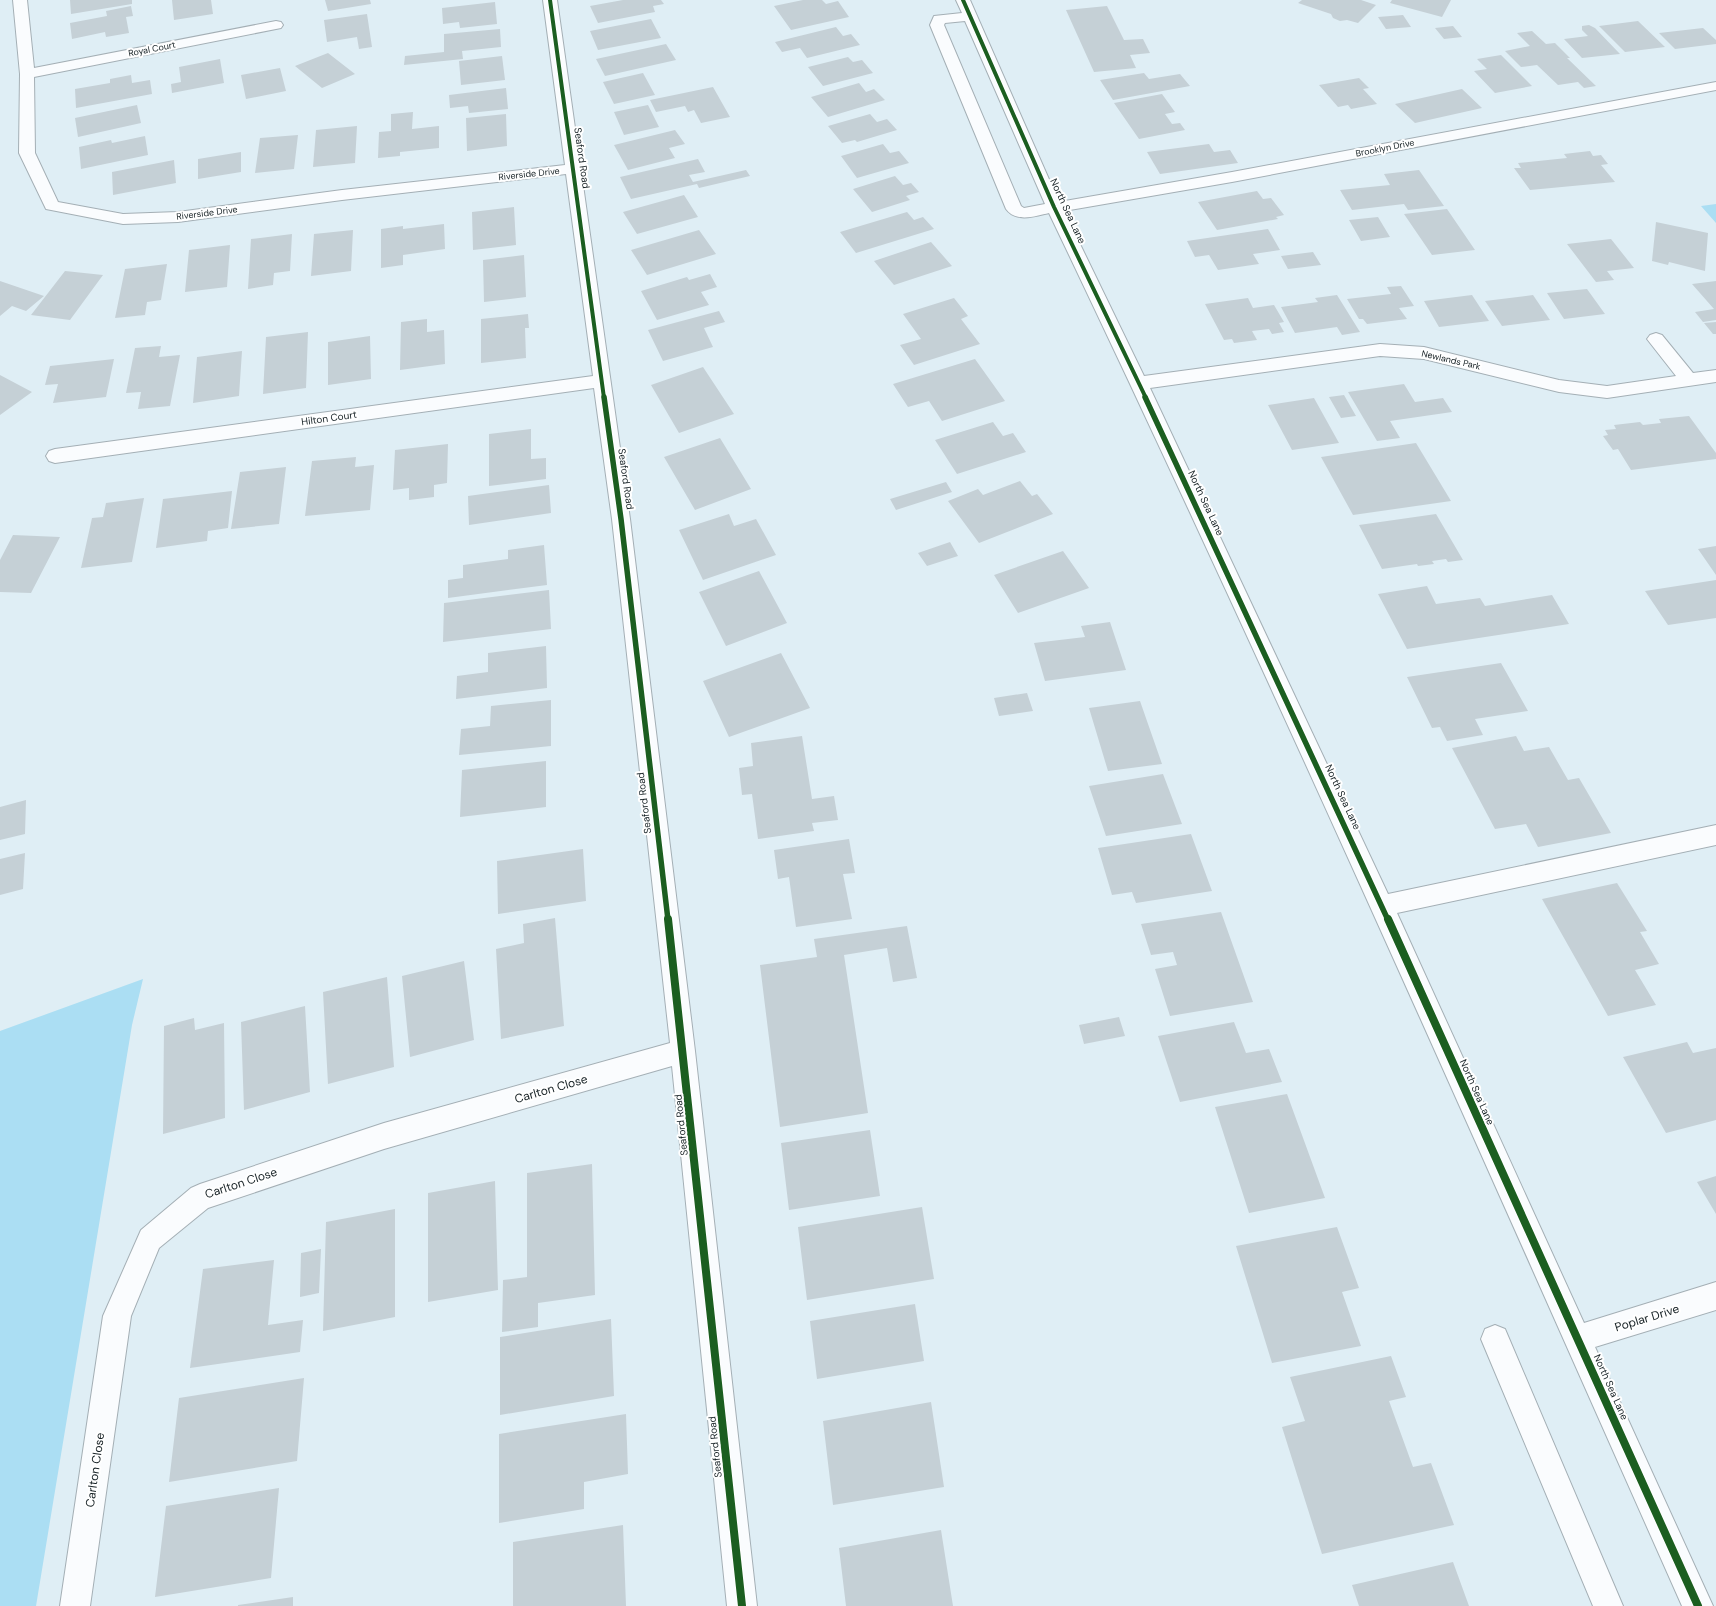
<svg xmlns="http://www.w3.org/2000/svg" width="1716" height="1606" font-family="'DM Sans',sans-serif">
<rect width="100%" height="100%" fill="#dfeef5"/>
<!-- green -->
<path fill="#abdef3" d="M1716,204v19l-15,-17z
M143,979l-11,46 -96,581h-36v-575z"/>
<!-- building -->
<path fill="#c5d0d6" d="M70,0h62v4l-61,10z
M172,0h39l2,14 -39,6z
M325,0h45l1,4 -43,7z
M623,0h38l3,4 -11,2 2,6 -57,11 -8,-17z
M803,0h19l4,4 12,-3 11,16 -58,13 -17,-24z
M1302,0h59l15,5 -18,18 -11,-3 -7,1 -7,-3 -2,-4 -33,-11z
M1392,0h59l-9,17 -52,-14z
M495,2l2,22 -37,4 -1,-6 -16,2 -1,-16z
M131,6l2,10 -7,1 3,16 -23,4 -1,-5 -33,7 -2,-16 37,-7 -1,-5z
M1107,6l17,34 19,-1 7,14 -20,2 6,13 -42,4 -28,-62z
M367,14l5,33 -13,2 -2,-12 -30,5 -3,-22z
M1403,15l8,12 -25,2 -8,-12z
M651,19l10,19 -63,12 -8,-19z
M1638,21l27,26 -40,5 -26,-26z
M1589,25l6,3 25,26 -38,4 -18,-19 24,-3 -6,-6v-4z
M1453,26l9,11 -18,2 -9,-11z
M836,27l7,9 8,-2 9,11 -53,13 -7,-10 -18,4 -7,-10z
M1703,28l13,12v4l-41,5 -16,-16z
M500,29l1,18 -39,4 1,8 -59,6 1,-9 39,-4v-18z
M1532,31l14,13 9,-1 15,15h-3l29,28 -12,2 -6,-6 -20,3 -21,-20 -16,2 -16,-16 25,-5 -13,-13z
M666,44l10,16 -71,16 -9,-17z
M328,53l27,21 -33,14 -27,-22z
M1501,55l31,31 -37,7 -21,-22 13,-2 -10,-10z
M502,56l3,24 -44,5 -2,-24z
M848,57l5,5 9,-2 11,13 -50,13 -15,-19z
M220,59l4,24 -52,10 -1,-9 10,-2 -2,-15z
M280,68l6,23 -40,8 -5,-24z
M643,73l12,22 -41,9 -11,-22z
M1144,73l5,6 31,-5 10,12 -77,14 -13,-20z
M131,75l1,8 18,-3 2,14 -76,14 -1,-19 35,-6v-4z
M1359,78l10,10 -6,1 14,15 -26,5 -3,-4 -10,2 -19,-22z
M859,83l7,9 8,-3 11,11 -57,17 -17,-20z
M713,87l17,30 -29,6 -7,-13 -6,2 -3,-6 -29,6 -6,-12z
M506,88l2,21 -39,4 -1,-7 -18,2 -1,-13z
M1462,89l20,19 -67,15 -20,-19z
M1162,94l13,18 -10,2 7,10 8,-1 5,7 -46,9 -25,-36z
M137,105l4,18 -63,14 -3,-19z
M648,105l11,22 -35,8 -10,-23z
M413,112l-1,17 27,-3v22l-39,4v4l-22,2 1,-26 12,-1v-17z
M506,114l1,32 -40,5 -1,-33z
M870,114l7,8 10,-3 10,11 -40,12 -2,-2 -13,3 -14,-17z
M357,126l-2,37 -42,4 3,-37z
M675,130l10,14 -16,4 6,10 -47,12 -14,-25z
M298,135l-4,34 -39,4 5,-35z
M145,136l3,19 -67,14 -2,-22 32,-7 1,3z
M883,144l7,9 9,-2 10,12 -52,15 -16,-22z
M1209,144l5,8 16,-2 8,13 -78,11 -13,-22z
M1590,151l3,5 8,-1 7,9 -7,1 14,17 -85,8 -16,-22h7l-3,-5 49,-5 -3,-4z
M241,152v20l-43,7v-20z
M698,159l7,13 -16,3 4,7 53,-12 4,6 -51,12 -2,-4 -66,15 -11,-22z
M174,160l2,23 -63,12 -1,-23z
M1419,170l25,36 -36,4 -4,-6 -52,6 -12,-20 50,-5 -6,-11z
M895,176l8,9 8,-2 8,9 -13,4 4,4 -38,12 -19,-23z
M1257,191l6,8 8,-1 13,17 -8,2 2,2 -61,11 -19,-28z
M684,195l14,22 -61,17 -14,-22z
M514,207l2,38 -43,5 -1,-38z
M1447,209l28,41 -43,5 -28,-41z
M907,212l7,8 9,-3 11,12 -78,24 -16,-21z
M1378,217l12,20 -29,4 -12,-21z
M1656,222l52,11 -3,38 -36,-9 -1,3 -16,-4z
M444,224l1,25 -42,6v10l-22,3v-39l22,-3v3z
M1268,229l12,21 -27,4 6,10 -41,6 -9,-15 -14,2 -8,-16z
M353,230l-2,41 -40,5 3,-42z
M699,230l17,24 -69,21 -16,-25z
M292,234l-2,37 -16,2 -1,12 -25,4 3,-50z
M1611,239l23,29 -27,3 7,9 -18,2 -29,-38z
M931,242l21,24 -58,19 -20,-24z
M230,245l-3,42 -42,5 4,-42z
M1313,252l8,13 -33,4 -7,-13z
M524,255l2,42 -42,5 -1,-42z
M167,264l-6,36 -14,2 -2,13 -30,3 10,-49z
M65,271l38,4 -33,45 -39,-5z
M710,274l7,13 -16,5 8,13 -52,15 -16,-29 46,-14 2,3z
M0,281l44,15 -18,15 -14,-5 -12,10z
M1716,281v39l-13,2 -8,-10 19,-3 -22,-25z
M1401,286l13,20 -15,2 8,11 -40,5 -4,-5h-4l-12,-20 44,-5 -4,-7z
M1587,289l18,25 -41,5 -17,-26z
M1337,295l23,37 -18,3 -5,-8 -42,6 -14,-26 37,-5 -3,-4z
M1472,295l17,26 -50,6 -15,-26z
M1533,295l17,25 -48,6 -17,-25z
M954,298l14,18 -7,3 19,25 -66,21 -14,-20 21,-6 -18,-25z
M1248,298l5,10 21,-3 10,17 -5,1 5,9 -12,2 -3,-5 -17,2 5,9 -23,3 -2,-4 -8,1 -19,-36z
M719,311l6,11 -21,6 9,19 -50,14 -15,-31z
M528,314l1,14h-4l1,30 -45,5v-44z
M427,319v13l17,-2 1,34 -45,6 1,-48z
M1716,322v12h-3l-9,-11z
M308,332l-2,56 -43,6 3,-57z
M370,336l1,43 -43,6v-43z
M161,346l-2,11 21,-2 -10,51 -32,3 3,-17 -15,1 9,-45z
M242,351l-3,45 -46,7 4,-46z
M114,359l-8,38 -53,6 5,-19 -13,1 5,-19z
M975,359l30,42 -63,20 -13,-20 -21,6 -15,-23z
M703,367l31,47 -55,19 -28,-48z
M0,375l32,17 -32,23z
M1404,384l11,18 28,-4 9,14 -62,9 10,17 -23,3 -29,-49z
M1344,395l12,21 -15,2 -12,-21z
M1314,398l25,45 -47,7 -24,-45z
M1689,416l27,37v6l-85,11 -13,-21 -5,1 -10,-14 5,-1 -3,-5 11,-1 -2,-4 26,-3 3,3 18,-2 -2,-4z
M993,422l10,14 10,-3 13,19 -69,22 -22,-34z
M531,429v30l15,-1v21l-57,7v-52z
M720,438l31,51 -56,21 -31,-53z
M1416,443l35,58 -98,14 -32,-58z
M448,444l-1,39 -13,2v12l-25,3v-12l-16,2 2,-40z
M356,457l-1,10 19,-2 -4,45 -65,6 7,-55z
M286,467l-7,57 -48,5 9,-57z
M1020,481l12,15 5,-2 16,20 -74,29 -31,-42 30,-12 5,6z
M946,482l6,10 -56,18 -6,-11z
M549,485l2,28 -82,12 -1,-29z
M232,491l-4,37 -20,3 -1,10 -51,7 7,-49z
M144,498l-12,64 -51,6 11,-50 11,-1 3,-14z
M729,514l5,12 22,-7 20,36 -73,25 -24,-50z
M1436,514l27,46 -15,2 -2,-3 -14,2 2,3 -16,2 -1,-2 -35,5 -23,-44z
M13,535l47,2 -29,56 -31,-1v-32z
M950,542l8,14 -31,10 -9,-13z
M544,545l3,40 -99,13v-18l15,-2v-13l45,-6v-9z
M1716,546v29l-18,-26z
M1063,551l26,37 -71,25 -24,-38z
M759,571l28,52 -61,23 -27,-54z
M1716,580v38l-48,7 -23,-34z
M1427,586l9,18 44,-6 5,8 67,-11 17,29 -162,25 -29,-55z
M549,590l2,39 -108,13 1,-39z
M1110,622l16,48 -81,11 -11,-38 51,-6 -4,-11z
M546,646l1,42 -91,11 1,-23 31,-4v-19z
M781,653l29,55 -81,29 -26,-56z
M1501,663l27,48 -53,8 8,16 -36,6 -7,-14 -8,1 -25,-51z
M1027,693l6,18 -34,5 -5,-18z
M551,700v46l-92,9 2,-26 29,-3 1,-20z
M1140,701l22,63 -54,7 -19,-63z
M802,736l10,63 22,-3 4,24 -26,3 2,8 -56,8 -6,-45 -10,1 -3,-27 14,-2 -2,-23z
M1516,736l8,15 25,-4 19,33 11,-2 32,55 -73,14 -12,-23 -31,5 -43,-81z
M546,761v46l-86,10 2,-47z
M1163,774l19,50 -76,12 -17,-50z
M26,800l-1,34 -25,6v-33z
M1191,834l21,57 -76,12 -4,-11 -20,3 -14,-47z
M849,839l6,34 -12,1 9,45 -56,8 -7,-50 -11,2 -4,-29z
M583,849l3,52 -88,13 -1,-53z
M25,853l-2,36 -23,6v-36z
M1617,883l30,48 -7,1 19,32 -24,6 21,35 -48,11 -66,-117z
M1221,912l32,90 -83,14 -15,-47 22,-4 -4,-13 -22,3 -10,-31z
M555,918l9,108 -63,13 -5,-90 28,-6 -1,-19z
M907,926l10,52 -24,4 -6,-34 -43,7 24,158 -88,14 -20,-162 57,-8 -3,-18z
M464,961l10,79 -64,17 -8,-81z
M387,977l7,90 -66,17 -5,-92z
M305,1006l5,86 -66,18 -3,-88z
M1119,1017l6,19 -41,8 -5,-19z
M194,1018l1,12 29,-7 1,95 -62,16 1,-108z
M1234,1022l12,31 23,-4 13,33 -102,20 -22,-66z
M1687,1042l6,11 23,-5v72l-50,13 -43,-76z
M1287,1094l38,104 -76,15 -34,-106z
M870,1130l10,66 -91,14 -8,-67z
M592,1164l3,131 -57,8v24l-36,5 1,-52 24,-3v-104z
M1716,1176v38l-19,-32z
M495,1181l3,109 -70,12v-109z
M922,1207l12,72 -127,21 -9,-73z
M395,1209v108l-72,14 3,-109z
M1337,1227l22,61 -17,4 19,54 -89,17 -36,-117z
M321,1249l-2,44 -19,4 1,-44z
M274,1260l-6,65 35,-5 -3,32 -110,16 13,-99z
M915,1304l9,57 -107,18 -7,-58z
M611,1319l3,77 -114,19v-78z
M1391,1356l15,41 -17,4 24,66 18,-4 23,62 -132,29 -40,-127 23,-6 -15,-44z
M304,1378l-7,83 -128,21 10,-84z
M931,1402l13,85 -111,18 -10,-84z
M626,1414l2,60 -44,8v27l-85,14v-89z
M279,1488l-8,90 -116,19 11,-91z
M623,1525l3,81h-113v-64z
M941,1530l12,76h-107l-7,-58z
M1453,1562l16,44h-110l-7,-21z
M293,1597v9h-55v-1z"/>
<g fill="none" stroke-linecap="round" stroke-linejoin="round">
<defs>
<path id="minor" d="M13,0h14l7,68 242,-47 5,1 2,3 -2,3 -5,1 -242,48 1,76 23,49 65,12 55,-2 164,-22 223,-25 -22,-165h14l73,519 65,532 62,555h-30l-55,-540 -288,83 -176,59 -49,40 -28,68 -41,290h-30l43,-290 38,-86 50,-42 9,-4 184,-61 286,-80 -58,-524 -18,-131 -539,75 -6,-2 -3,-5 3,-5 6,-2 538,-73 -27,-202 -224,26 -164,22 -55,2 -77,-15 -27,-56 1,-79z
M956,0h14l89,202 173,-30 484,-90v8l-484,92 -168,29 80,165 236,-32 44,3 135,33 48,6 69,-10 -29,-37 3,-4 6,-2 6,2 31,38 23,-3v12l-109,16 -48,-6 -135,-33 -44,-3 -230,32 238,506 328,-69v20l-319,68 187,410 132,-41v28l-121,37 118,259h-31c-207,-466 -413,-933 -633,-1393 -13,3 -33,10 -43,-4l-76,-184 4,-9 28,-3zM965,21l80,183 -21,4 -3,-2 -77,-181 1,-2z
M1495,1325l10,4 118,277h-30l-112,-267 4,-10z"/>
</defs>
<!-- minor casing -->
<use href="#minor" stroke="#a4afb5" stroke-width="2"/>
<!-- minor -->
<use href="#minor" fill="#fafcfe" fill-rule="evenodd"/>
<defs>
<path id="cycleway-far2" d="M550,0l54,398
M963,0l91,207 92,191"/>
<path id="cycleway-far1" d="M604,397l17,122 47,401
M1145,397l243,523"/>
<path id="cycleway" d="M668,919l74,687
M1388,919l310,687"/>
</defs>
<!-- cycleway-far2 casing -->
<use href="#cycleway-far2" stroke="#fff" stroke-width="6"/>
<!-- cycleway-far1 casing -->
<use href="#cycleway-far1" stroke="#fff" stroke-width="8"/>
<!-- cycleway casing -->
<use href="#cycleway" stroke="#fff" stroke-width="10"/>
<!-- cycleway-far2 -->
<use href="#cycleway-far2" stroke="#1b5e20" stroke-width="4"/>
<!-- cycleway-far1 -->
<use href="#cycleway-far1" stroke="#1b5e20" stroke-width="5.5"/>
<!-- cycleway -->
<use href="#cycleway" stroke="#1b5e20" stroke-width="8"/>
</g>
<g text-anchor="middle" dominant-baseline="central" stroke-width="4" stroke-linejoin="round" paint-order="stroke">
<!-- far-street labels -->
<g font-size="9" fill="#162125" stroke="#fff">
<text transform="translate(152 49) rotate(-11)">Royal Court</text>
<text transform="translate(1385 148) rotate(-11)">Brooklyn Drive</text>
<text transform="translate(529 174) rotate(-6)">Riverside Drive</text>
<text transform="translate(207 213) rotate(-7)">Riverside Drive</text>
<text transform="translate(1451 360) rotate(13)">Newlands Park</text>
</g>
<!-- street labels -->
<g font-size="10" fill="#162125" stroke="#fff">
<text transform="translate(582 158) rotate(82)">Seaford Road</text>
<text transform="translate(1068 211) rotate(65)">North Sea Lane</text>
<text transform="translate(329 418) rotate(-8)">Hilton Court</text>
<text transform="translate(626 479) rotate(82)">Seaford Road</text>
<text transform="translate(1206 503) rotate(65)">North Sea Lane</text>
<text transform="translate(1343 797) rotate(65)">North Sea Lane</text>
<text transform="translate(644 803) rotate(-97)">Seaford Road</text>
<text transform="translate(1477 1092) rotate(66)">North Sea Lane</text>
<text transform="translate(681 1125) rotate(-96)">Seaford Road</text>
<text transform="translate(1611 1387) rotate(66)">North Sea Lane</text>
<text transform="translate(715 1447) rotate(-96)">Seaford Road</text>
</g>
<!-- near-street labels -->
<g font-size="12" fill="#162125" stroke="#fff">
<text transform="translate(551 1089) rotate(-16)">Carlton Close</text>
<text transform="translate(241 1183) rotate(-18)">Carlton Close</text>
<text transform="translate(1647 1318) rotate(-17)">Poplar Drive</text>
<text transform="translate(95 1470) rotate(-82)">Carlton Close</text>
</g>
</g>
</svg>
